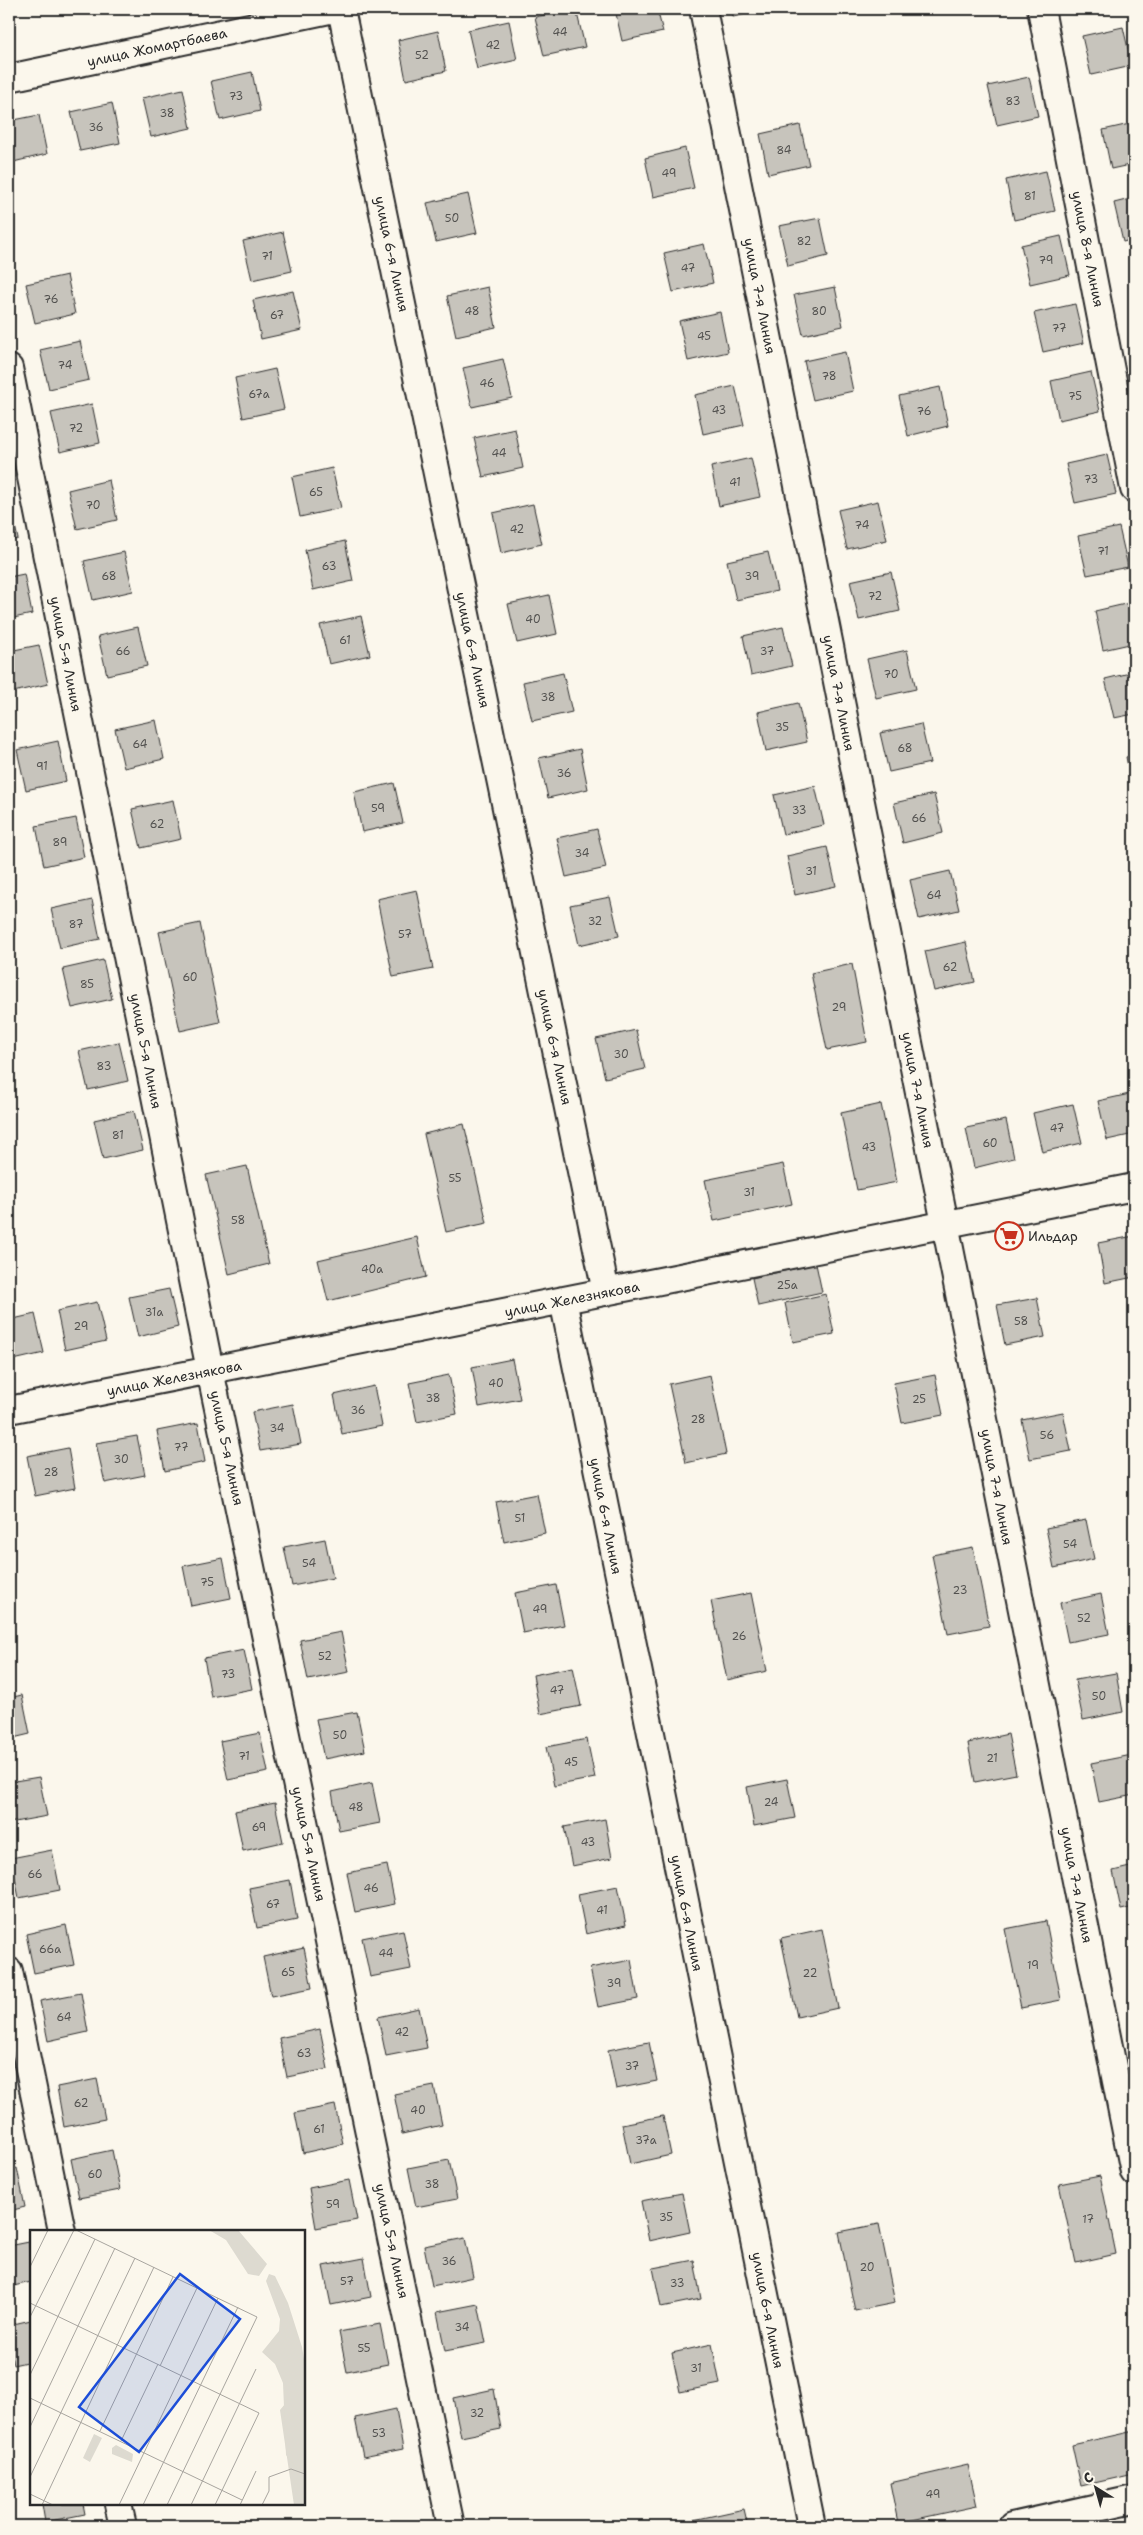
<svg xmlns="http://www.w3.org/2000/svg" width="1143" height="2535" font-family="'Shantell Sans',sans-serif">
<rect width="100%" height="100%" fill="#fbf7ec"/>
<filter id="ink" filterUnits="userSpaceOnUse"><feTurbulence type="fractalNoise" baseFrequency=".02" numOctaves="2"/><feDisplacementMap in="SourceGraphic" scale="10" xChannelSelector="R" yChannelSelector="G"/><feConvolveMatrix kernelMatrix="1 2 1 2 8 2 1 2 1" color-interpolation-filters="sRGB"/></filter>
<g filter="url(#ink)">
<!-- building -->
<path fill="#c7c4bc" stroke="#2b2b2b" d="M576,9l9,38 -41,9 -9,-39z
M615,9h42l6,23 -41,9z
M732,9h37l-36,8z
M509,21l8,39 -40,9 -9,-39z
M1123,27l9,39 -41,9 -9,-39z
M438,31l8,40 -40,9 -8,-40z
M252,72l8,39 -40,9 -9,-39z
M1029,77l9,39 -41,9 -9,-39z
M183,89l8,39 -40,9 -9,-39z
M112,103l8,40 -40,8 -9,-39z
M39,115l8,39 -38,9v-42z
M1134,123v41l-23,5 -8,-39z
M800,125l9,40 -41,9 -8,-40z
M685,148l9,40 -41,9 -8,-39z
M1046,171l9,40 -41,9 -8,-40z
M468,194l9,39 -41,9 -9,-39z
M1134,198v41l-11,3 -9,-39z
M820,218l8,38 -40,10 -9,-40z
M283,232l9,39 -40,9 -9,-39z
M1061,236l9,39 -40,9 -9,-39z
M704,244l9,39 -40,9 -9,-39z
M67,275l8,39 -40,9 -9,-39z
M488,287l8,40 -40,9 -9,-40z
M835,287l8,39 -40,9 -9,-40z
M293,291l9,39 -41,9 -8,-39z
M1075,304l9,39 -41,9 -9,-39z
M720,312l8,40 -40,9 -9,-40z
M80,341l9,39 -40,9 -9,-39z
M845,352l8,39 -40,9 -9,-39z
M503,359l9,39 -40,9 -9,-39z
M275,369l9,40 -41,9 -8,-40z
M1091,372l9,39 -41,9 -8,-39z
M735,386l9,39 -41,9 -8,-39z
M940,387l8,39 -40,10 -9,-40z
M92,404l8,39 -40,9 -9,-39z
M515,429l8,39 -40,9 -9,-39z
M1107,455l9,39 -41,9 -9,-39z
M751,458l9,39 -41,9 -8,-39z
M332,468l9,40 -41,9 -8,-40z
M109,480l8,40 -40,9 -9,-39z
M9,500l9,39 -9,2z
M878,501l9,39 -40,9 -9,-39z
M533,504l9,40 -41,9 -8,-40z
M1119,527l9,40 -41,8 -9,-39z
M345,541l8,40 -40,9 -8,-40z
M124,552l9,39 -40,9 -9,-39z
M768,552l9,39 -41,9 -9,-39z
M891,572l9,39 -41,9 -9,-39z
M24,574l8,40 -23,5v-42z
M549,595l8,39 -40,9 -9,-39z
M1134,602v41l-31,7 -8,-39z
M361,616l9,39 -41,9 -9,-39z
M138,627l9,39 -40,9 -9,-39z
M783,627l9,39 -41,9 -8,-39z
M39,645l9,39 -39,9v-42z
M907,650l9,39 -40,9 -9,-39z
M1134,672v42l-20,4 -9,-39z
M563,673l9,39 -40,9 -9,-39z
M798,703l9,39 -41,9 -8,-39z
M156,720l8,39 -40,9 -9,-39z
M921,724l9,39 -41,9 -9,-39z
M58,741l8,40 -40,9 -9,-40z
M580,749l8,40 -40,9 -9,-40z
M1134,755v39l-8,-37z
M394,783l9,40 -41,9 -8,-40z
M815,786l9,39 -41,9 -9,-39z
M934,794l9,39 -40,10 -9,-40z
M173,800l8,39 -40,9 -9,-39z
M76,818l8,39 -40,9 -8,-40z
M597,829l9,39 -40,9 -9,-39z
M827,847l9,39 -41,9 -8,-39z
M950,871l9,39 -40,9 -9,-39z
M417,890l16,79 -40,8 -16,-78z
M610,897l9,39 -40,9 -9,-40z
M92,900l8,39 -40,9 -9,-39z
M200,923l20,99 -40,9 -21,-99z
M966,942l9,40 -41,9 -9,-40z
M103,960l9,39 -40,9 -9,-39z
M852,964l15,78 -40,8 -16,-77z
M636,1030l9,39 -40,9 -9,-39z
M119,1042l9,39 -40,9 -9,-39z
M1134,1093v41l-27,6 -9,-39z
M881,1104l16,78 -40,8 -16,-77z
M1073,1104l9,39 -40,9 -9,-39z
M134,1111l9,39 -40,9 -9,-39z
M1006,1120l8,38 -40,10 -8,-40z
M464,1124l23,99 -41,9 -22,-98z
M783,1164l9,40 -78,17 -9,-41z
M247,1166l22,98 -40,10 -23,-99z
M1134,1236v41l-29,6 -7,-40z
M417,1237l9,40 -98,24 -10,-41z
M816,1264l6,28 -64,14 -6,-28z
M169,1289l9,38 -40,10 -9,-40z
M826,1294l8,40 -41,8 -8,-39z
M1037,1298l8,39 -40,8 -8,-40z
M97,1302l9,39 -41,9 -8,-39z
M35,1314l9,39 -35,8v-41z
M512,1359l8,40 -41,8 -7,-40z
M449,1375l8,39 -40,8 -8,-39z
M710,1375l16,79 -40,9 -17,-79z
M935,1375l8,40 -41,8 -8,-40z
M374,1386l8,40 -40,8 -8,-39z
M293,1404l8,40 -41,7 -8,-39z
M1063,1412l8,39 -41,8 -8,-39z
M198,1423l7,39 -40,9 -8,-40z
M137,1436l8,39 -40,8 -9,-40z
M68,1448l7,40 -40,8 -8,-40z
M537,1494l8,39 -41,9 -8,-40z
M1086,1520l8,39 -40,9 -8,-40z
M325,1539l8,39 -41,8 -8,-39z
M973,1547l16,79 -41,8 -16,-79z
M223,1558l8,40 -40,8 -8,-40z
M556,1585l8,40 -41,8 -8,-40z
M751,1593l16,78 -40,9 -16,-79z
M1101,1594l8,40 -41,8 -8,-39z
M341,1632l8,40 -41,8 -8,-40z
M244,1650l8,39 -41,8 -7,-39z
M573,1667l8,39 -41,8 -7,-39z
M1116,1673l7,39 -40,8 -8,-40z
M22,1695l8,39 -21,5v-41z
M357,1712l8,39 -41,8 -8,-40z
M260,1733l8,39 -40,8 -8,-39z
M1008,1734l8,40 -41,8 -7,-39z
M587,1739l8,39 -41,8 -8,-39z
M1132,1755l2,40 -35,7 -8,-39z
M39,1777l8,39 -38,7v-41z
M787,1779l8,39 -41,8 -7,-39z
M372,1783l8,40 -41,8 -7,-39z
M275,1803l8,39 -40,9 -8,-40z
M605,1819l7,39 -40,8 -8,-39z
M52,1850l8,40 -41,8 -8,-40z
M387,1865l8,39 -40,8 -8,-39z
M1134,1866v41l-13,3 -8,-39z
M290,1880l7,40 -40,8 -8,-40z
M618,1886l8,39 -40,9 -8,-40z
M1046,1921l15,79 -40,8 -16,-79z
M66,1925l8,40 -40,8 -8,-39z
M822,1929l16,79 -41,9 -16,-79z
M403,1930l8,39 -41,8 -8,-39z
M304,1948l8,40 -41,8 -8,-39z
M631,1960l7,39 -40,8 -8,-39z
M81,1993l7,39 -40,9 -8,-40z
M419,2008l8,40 -41,8 -8,-39z
M320,2029l8,40 -41,8 -8,-39z
M649,2042l8,39 -41,8 -8,-39z
M97,2079l8,40 -41,8 -7,-40z
M434,2086l8,39 -40,9 -8,-40z
M335,2105l8,39 -40,9 -8,-40z
M663,2116l8,39 -41,9 -8,-40z
M112,2150l8,40 -41,8 -8,-39z
M449,2160l8,39 -41,8 -8,-39z
M17,2168l8,39 -16,4v-41z
M1100,2176l16,78 -40,9 -17,-79z
M349,2180l8,40 -41,8 -7,-40z
M682,2193l8,39 -41,9 -8,-40z
M879,2224l16,79 -40,8 -16,-79z
M465,2238l8,39 -41,9 -8,-40z
M29,2242l2,40 -22,5v-41z
M364,2258l7,39 -40,8 -8,-39z
M694,2260l7,39 -40,8 -8,-39z
M478,2304l8,39 -41,8 -8,-39z
M31,2320v41l-18,4 -4,-20v-20z
M380,2324l8,40 -41,8 -8,-40z
M712,2344l8,40 -40,8 -8,-39z
M494,2389l7,40 -40,8 -8,-39z
M396,2409l7,40 -40,8 -8,-39z
M1134,2431v43l-53,12 -9,-41z
M968,2465l9,41 -79,17 -8,-40z
M42,2504h41l2,10 -40,8z
M744,2509l4,17h-82z"/>
<g fill="none" stroke-linecap="round" stroke-linejoin="round">
<defs>
<path id="minor" d="M341,9l265,1283
M703,9l431,2163
M1041,9l93,480
M9,78l325,-69
M9,368l201,1002 241,1156
M563,1300l249,1226
M9,1410l1125,-223
M9,1971l53,260
M118,2504l5,22
M1012,2526l122,-27"/>
</defs>
<!-- minor casing -->
<use href="#minor" stroke="#2b2b2b" stroke-width="30"/>
<!-- minor -->
<use href="#minor" stroke="#fbf7ec" stroke-width="26"/>
</g>
</g>
<!-- icons -->
<defs>
<symbol id="supermarket-ring" viewBox="-11 -11 22 22"><circle r="9.5" fill="#fbf7ec" stroke="#c8321e" stroke-width="1.5"/><path d="M-6-5.5h2.5l.6 2H6L4.5 2H-2.5L-4.4-4H-6ZM-1.5 3.2a1.3 1.3 0 1 0 .1 0ZM3 3.2a1.3 1.3 0 1 0 .1 0Z" fill="#c8321e"/></symbol>
</defs>
<g fill-rule="evenodd">
<use href="#supermarket-ring" x="993" y="1220" width="32" height="32"/>
</g>
<g text-anchor="middle" dominant-baseline="central" stroke-width="4" stroke-linejoin="round" paint-order="stroke">
<!-- number labels -->
<g font-size="11" fill="#52514f">
<text x="560" y="32">44</text>
<text x="493" y="45">42</text>
<text x="422" y="55">52</text>
<text x="236" y="96">73</text>
<text x="1013" y="101">83</text>
<text x="167" y="113">38</text>
<text x="96" y="127">36</text>
<text x="784" y="150">84</text>
<text x="669" y="173">49</text>
<text x="1030" y="196">81</text>
<text x="452" y="218">50</text>
<text x="804" y="241">82</text>
<text x="267" y="256">71</text>
<text x="1046" y="260">79</text>
<text x="688" y="268">47</text>
<text x="51" y="299">76</text>
<text x="472" y="311">48</text>
<text x="819" y="311">80</text>
<text x="277" y="315">67</text>
<text x="1059" y="328">77</text>
<text x="704" y="336">45</text>
<text x="65" y="365">74</text>
<text x="829" y="376">78</text>
<text x="487" y="383">46</text>
<text x="259" y="394">67а</text>
<text x="1075" y="396">75</text>
<text x="719" y="410">43</text>
<text x="924" y="411">76</text>
<text x="76" y="428">72</text>
<text x="499" y="453">44</text>
<text x="1091" y="479">73</text>
<text x="735" y="482">41</text>
<text x="316" y="492">65</text>
<text x="93" y="505">70</text>
<text x="862" y="525">74</text>
<text x="517" y="529">42</text>
<text x="1103" y="551">71</text>
<text x="329" y="566">63</text>
<text x="109" y="576">68</text>
<text x="752" y="576">39</text>
<text x="875" y="596">72</text>
<text x="533" y="619">40</text>
<text x="345" y="640">61</text>
<text x="123" y="651">66</text>
<text x="767" y="651">37</text>
<text x="891" y="674">70</text>
<text x="548" y="697">38</text>
<text x="782" y="727">35</text>
<text x="140" y="744">64</text>
<text x="905" y="748">68</text>
<text x="42" y="766">91</text>
<text x="564" y="773">36</text>
<text x="378" y="808">59</text>
<text x="799" y="810">33</text>
<text x="919" y="818">66</text>
<text x="157" y="824">62</text>
<text x="60" y="842">89</text>
<text x="582" y="853">34</text>
<text x="811" y="871">31</text>
<text x="934" y="895">64</text>
<text x="595" y="921">32</text>
<text x="76" y="924">87</text>
<text x="405" y="934">57</text>
<text x="950" y="967">62</text>
<text x="190" y="977">60</text>
<text x="87" y="984">85</text>
<text x="839" y="1007">29</text>
<text x="621" y="1054">30</text>
<text x="104" y="1066">83</text>
<text x="1057" y="1128">47</text>
<text x="118" y="1135">81</text>
<text x="990" y="1143">60</text>
<text x="869" y="1147">43</text>
<text x="455" y="1178">55</text>
<text x="749" y="1192">31</text>
<text x="238" y="1220">58</text>
<text x="372" y="1269">40а</text>
<text x="787" y="1285">25а</text>
<text x="154" y="1312">31а</text>
<text x="1021" y="1321">58</text>
<text x="81" y="1326">29</text>
<text x="496" y="1383">40</text>
<text x="433" y="1398">38</text>
<text x="919" y="1399">25</text>
<text x="358" y="1410">36</text>
<text x="698" y="1419">28</text>
<text x="277" y="1428">34</text>
<text x="1047" y="1435">56</text>
<text x="181" y="1447">77</text>
<text x="121" y="1459">30</text>
<text x="51" y="1472">28</text>
<text x="520" y="1518">51</text>
<text x="1070" y="1544">54</text>
<text x="309" y="1563">54</text>
<text x="207" y="1582">75</text>
<text x="960" y="1590">23</text>
<text x="540" y="1609">49</text>
<text x="1084" y="1618">52</text>
<text x="739" y="1636">26</text>
<text x="325" y="1656">52</text>
<text x="228" y="1674">73</text>
<text x="557" y="1690">47</text>
<text x="1099" y="1696">50</text>
<text x="340" y="1735">50</text>
<text x="244" y="1756">71</text>
<text x="992" y="1758">21</text>
<text x="571" y="1762">45</text>
<text x="771" y="1802">24</text>
<text x="356" y="1807">48</text>
<text x="259" y="1827">69</text>
<text x="588" y="1842">43</text>
<text x="35" y="1874">66</text>
<text x="371" y="1888">46</text>
<text x="273" y="1904">67</text>
<text x="602" y="1910">41</text>
<text x="50" y="1949">66а</text>
<text x="386" y="1953">44</text>
<text x="1033" y="1965">19</text>
<text x="288" y="1972">65</text>
<text x="810" y="1973">22</text>
<text x="614" y="1983">39</text>
<text x="64" y="2017">64</text>
<text x="402" y="2032">42</text>
<text x="304" y="2053">63</text>
<text x="632" y="2066">37</text>
<text x="81" y="2103">62</text>
<text x="418" y="2110">40</text>
<text x="319" y="2129">61</text>
<text x="646" y="2140">37а</text>
<text x="95" y="2174">60</text>
<text x="432" y="2184">38</text>
<text x="333" y="2204">59</text>
<text x="666" y="2217">35</text>
<text x="1088" y="2219">17</text>
<text x="449" y="2261">36</text>
<text x="867" y="2267">20</text>
<text x="347" y="2281">57</text>
<text x="677" y="2283">33</text>
<text x="462" y="2327">34</text>
<text x="364" y="2348">55</text>
<text x="696" y="2368">31</text>
<text x="477" y="2413">32</text>
<text x="379" y="2433">53</text>
<text x="933" y="2494">49</text>
</g>
<!-- street labels -->
<g font-size="14" fill="#2b2b2b" stroke="#fbf7ec">
<text transform="translate(157 47) rotate(-12)">улица Жомартбаева</text>
<text transform="translate(1088 249) rotate(79)">улица 8-я Линия</text>
<text transform="translate(392 254) rotate(78)">улица 6-я Линия</text>
<text transform="translate(760 296) rotate(79)">улица 7-я Линия</text>
<text transform="translate(473 650) rotate(78)">улица 6-я Линия</text>
<text transform="translate(66 654) rotate(79)">улица 5-я Линия</text>
<text transform="translate(839 693) rotate(79)">улица 7-я Линия</text>
<text transform="translate(555 1047) rotate(78)">улица 6-я Линия</text>
<text transform="translate(146 1051) rotate(79)">улица 5-я Линия</text>
<text transform="translate(918 1090) rotate(79)">улица 7-я Линия</text>
<text transform="translate(572 1299) rotate(-11)">улица Железнякова</text>
<text transform="translate(174 1378) rotate(-11)">улица Железнякова</text>
<text transform="translate(227 1448) rotate(78)">улица 5-я Линия</text>
<text transform="translate(997 1487) rotate(79)">улица 7-я Линия</text>
<text transform="translate(606 1516) rotate(79)">улица 6-я Линия</text>
<text transform="translate(309 1844) rotate(78)">улица 5-я Линия</text>
<text transform="translate(1077 1885) rotate(79)">улица 7-я Линия</text>
<text transform="translate(687 1913) rotate(79)">улица 6-я Линия</text>
<text transform="translate(392 2241) rotate(78)">улица 5-я Линия</text>
<text transform="translate(768 2310) rotate(79)">улица 6-я Линия</text>
</g>
<!-- poi labels -->
<g font-size="14" fill="#2b2b2b" stroke="#fbf7ec" text-anchor="start">
<text x="1028" y="1236">Ильдар</text>
</g>
</g>
<!-- overview -->
<g transform="translate(30 2230)">
<rect width="275" height="275" fill="#fbf7ec"/>
<path d="M275,150v125h-11l-14,-95zM64,204l8,4 -12,24 -7,-4zM86,215l17,9 -1,8 -20,-8v-6z" fill="#dddad0"/>
<path d="M179,0h29l29,34 -8,12 -11,-2 -22,-34zM239,44l6,2 13,27 14,44 3,18v104l-7,1 -12,-15 -3,-72 -8,-19 -13,-12 17,-21 1,-12 -14,-38z" fill="#dddad0"/>
<path fill="none" stroke="#a8a59f" stroke-width="1" d="M46,0l181,87 -90,188M0,37l18,-37M0,73l229,110 -44,92M0,87l44,-87M130,136l37,-78M0,145l65,-136M0,168l212,102M0,197l85,-179M70,201l73,-154M91,211l37,-77M0,247l105,-219M0,264l23,11M12,275l112,-238M89,275l99,-207M113,275l95,-198M161,275l65,-136M210,275l16,-34M232,275l7,-14v-14l22,-8 14,5"/>
<path fill="#1d4ed8" fill-opacity="0.15" stroke="#1d4ed8" stroke-width="2.5" d="M150,44l60,45 -101,133 -60,-45z"/>
<rect width="275" height="275" fill="none" stroke="#2b2b2b" stroke-width="2.5"/>
</g>
<!-- margin -->
<rect width="1143" height="2535" fill="none" stroke="#fbf7ec" stroke-width="30"/>
<rect x="15" y="15" width="1113" height="2505" fill="none" stroke="#2b2b2b" stroke-width="2" filter="url(#ink)"/>
<!-- north arrow -->
<g transform="translate(1096 2488) rotate(323)" stroke="#fbf7ec" stroke-width="4" paint-order="stroke">
<path d="M0-4L9 19L0 12L-9 19Z" fill="#2b2b2b"/>
<text y="-8" font-size="14" font-weight="bold" text-anchor="middle" fill="#2b2b2b">С</text>
</g>
</svg>
